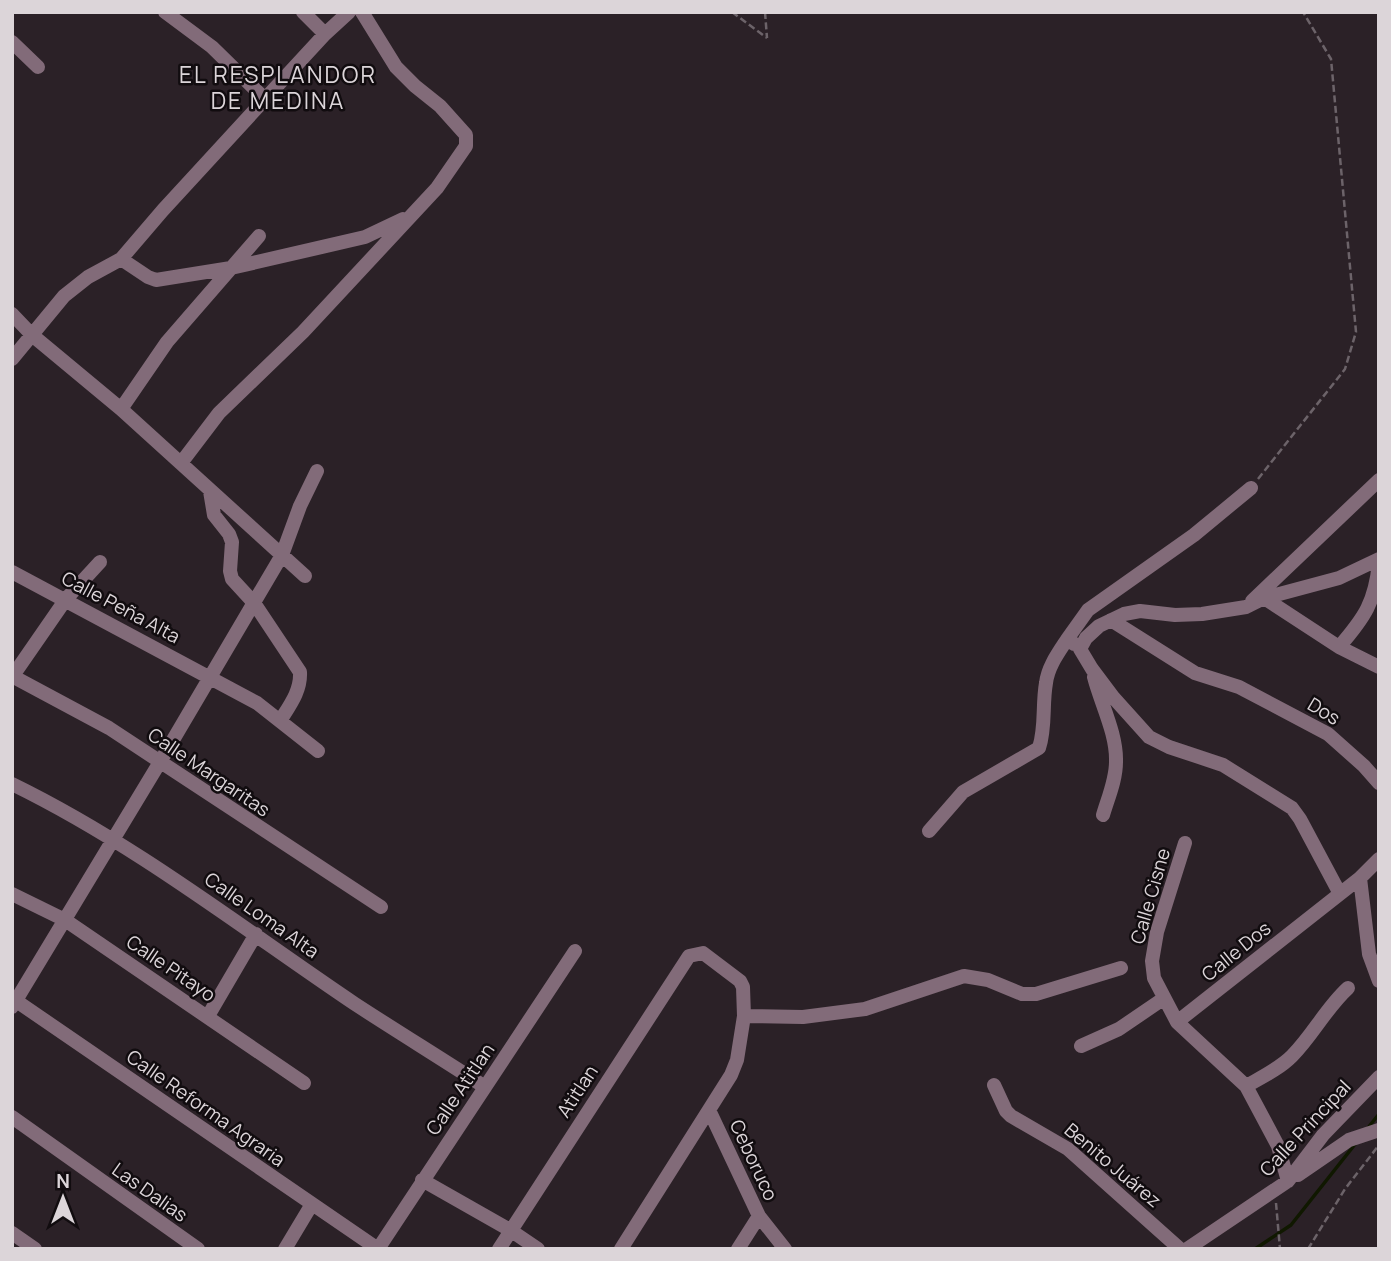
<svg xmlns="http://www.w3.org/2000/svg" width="1391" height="1261" font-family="Manrope,sans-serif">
<rect width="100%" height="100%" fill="#2b2127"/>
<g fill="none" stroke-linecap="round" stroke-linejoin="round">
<!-- stream -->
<path stroke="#101800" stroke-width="3.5" d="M1367,1129l12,-15
M1255,1249l36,-24 65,-82"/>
<!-- path -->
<path stroke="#6c6369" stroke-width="2.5" stroke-dasharray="7 3.5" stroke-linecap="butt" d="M732,12l35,26
M765,12l2,26
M1258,479l87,-110 11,-37 -25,-273 -28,-47
M1276,1203l4,46
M1308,1249l37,-60 34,-44"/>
<!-- minor -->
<path stroke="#826b79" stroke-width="14" d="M165,12l47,35 53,52
M303,12l22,22
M12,42l26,25
M121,259l27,18 8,3 75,-12 134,-31 38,-18
M12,314l20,21 89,74 184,167
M12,359l52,-63 24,-19 33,-18 42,-49 102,-111 60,-65 24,-22
M121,409l46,-67 92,-106
M181,463l38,-50 84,-81 134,-144 29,-42v-11l-26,-29 -25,-20 -19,-19 -34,-55
M210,491l4,24 15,19 3,8 -2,29 2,8 22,24 46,69c1,19 -10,33 -20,49
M12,572l245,131 61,48
M1264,598l75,49 40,20
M1252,601l127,-121
M1111,620l84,53 44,14 89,47 36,32 15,17
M1074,644l-6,-6 20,-28 106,-75 57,-47
M1339,647c26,-30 36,-45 40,-84
M12,676l97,52 272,179
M12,677l54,-78 34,-37
M1094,677c7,27 23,57 22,85 0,18 -8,36 -13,53
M12,784c123,60 230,144 343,220 43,28 87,55 130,83
M929,831l34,-39 76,-44c7,-21 3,-43 7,-65 2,-17 13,-31 22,-45
M1185,843l-28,89 -5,29 2,17 23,44 69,64 32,60 10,35
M1360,878l9,76 10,27
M1339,892l-39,-73 -8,-11 -69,-43 -54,-18 -20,-10 -36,-40 -21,-28 -12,-20 6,-11 13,-12 25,-12 16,-3 35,4 27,-1 44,-7 18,-9 75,-20 40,-19
M12,894l53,26 239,163
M12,998l366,251
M12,1007l148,-245 122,-207 18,-49 17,-35
M208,1016l48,-82
M744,1016l59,1 62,-8 99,-33 24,4 34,14h14l85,-26
M1177,1022l183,-144 19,-19
M1081,1046l38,-17 44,-30
M994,1085l12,26 5,5 57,33 112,100
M1246,1086c16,-9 33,-17 46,-30 21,-21 34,-48 56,-68
M709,1110l50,106 26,33
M12,1117l186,132
M1298,1175l51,-35 30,-10
M422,1180l88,50 28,19
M12,1233l23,16
M285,1249l27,-45
M378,1249l197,-298
M499,1249l190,-293 14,-3 37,28 3,6 1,29 -7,44 -6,15 -110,174
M738,1249l21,-33
M1187,1249l101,-68 35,-46 56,-58"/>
</g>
<g text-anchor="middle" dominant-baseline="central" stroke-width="5" stroke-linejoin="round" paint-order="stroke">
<!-- street labels -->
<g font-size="19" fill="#dcd5d9" stroke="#110c0f">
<text transform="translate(121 607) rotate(28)">Calle Peña Alta</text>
<text transform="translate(1324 711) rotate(31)">Dos</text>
<text transform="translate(209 772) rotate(34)">Calle Margaritas</text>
<text transform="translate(1150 896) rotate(-74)">Calle Cisne</text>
<text transform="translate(262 915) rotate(35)">Calle Loma Alta</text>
<text transform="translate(1236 951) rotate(-39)">Calle Dos</text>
<text transform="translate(171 968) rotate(34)">Calle Pitayo</text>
<text transform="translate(460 1089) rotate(-56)">Calle Atitlan</text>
<text transform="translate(577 1091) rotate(-57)">Atitlan</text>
<text transform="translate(206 1108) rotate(35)">Calle Reforma Agraria</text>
<text transform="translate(1305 1128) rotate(-47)">Calle Principal</text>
<text transform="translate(754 1160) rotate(65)">Ceboruco</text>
<text transform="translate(1113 1165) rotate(40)">Benito Juárez</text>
<text transform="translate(150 1192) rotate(35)">Las Dalias</text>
</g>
<!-- quarter labels -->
<g font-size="23" letter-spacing="2" fill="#dcd5d9" stroke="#110c0f">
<text x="278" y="74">EL RESPLANDOR<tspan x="278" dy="26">DE MEDINA</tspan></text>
</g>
</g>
<!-- border -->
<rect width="1391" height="1261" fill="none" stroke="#dcd5d9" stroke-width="28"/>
<!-- north arrow -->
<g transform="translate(63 1198)" stroke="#110c0f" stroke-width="5" paint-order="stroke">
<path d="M0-5L12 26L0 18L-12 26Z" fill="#dcd5d9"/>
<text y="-10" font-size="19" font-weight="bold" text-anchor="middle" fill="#dcd5d9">N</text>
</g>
</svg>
